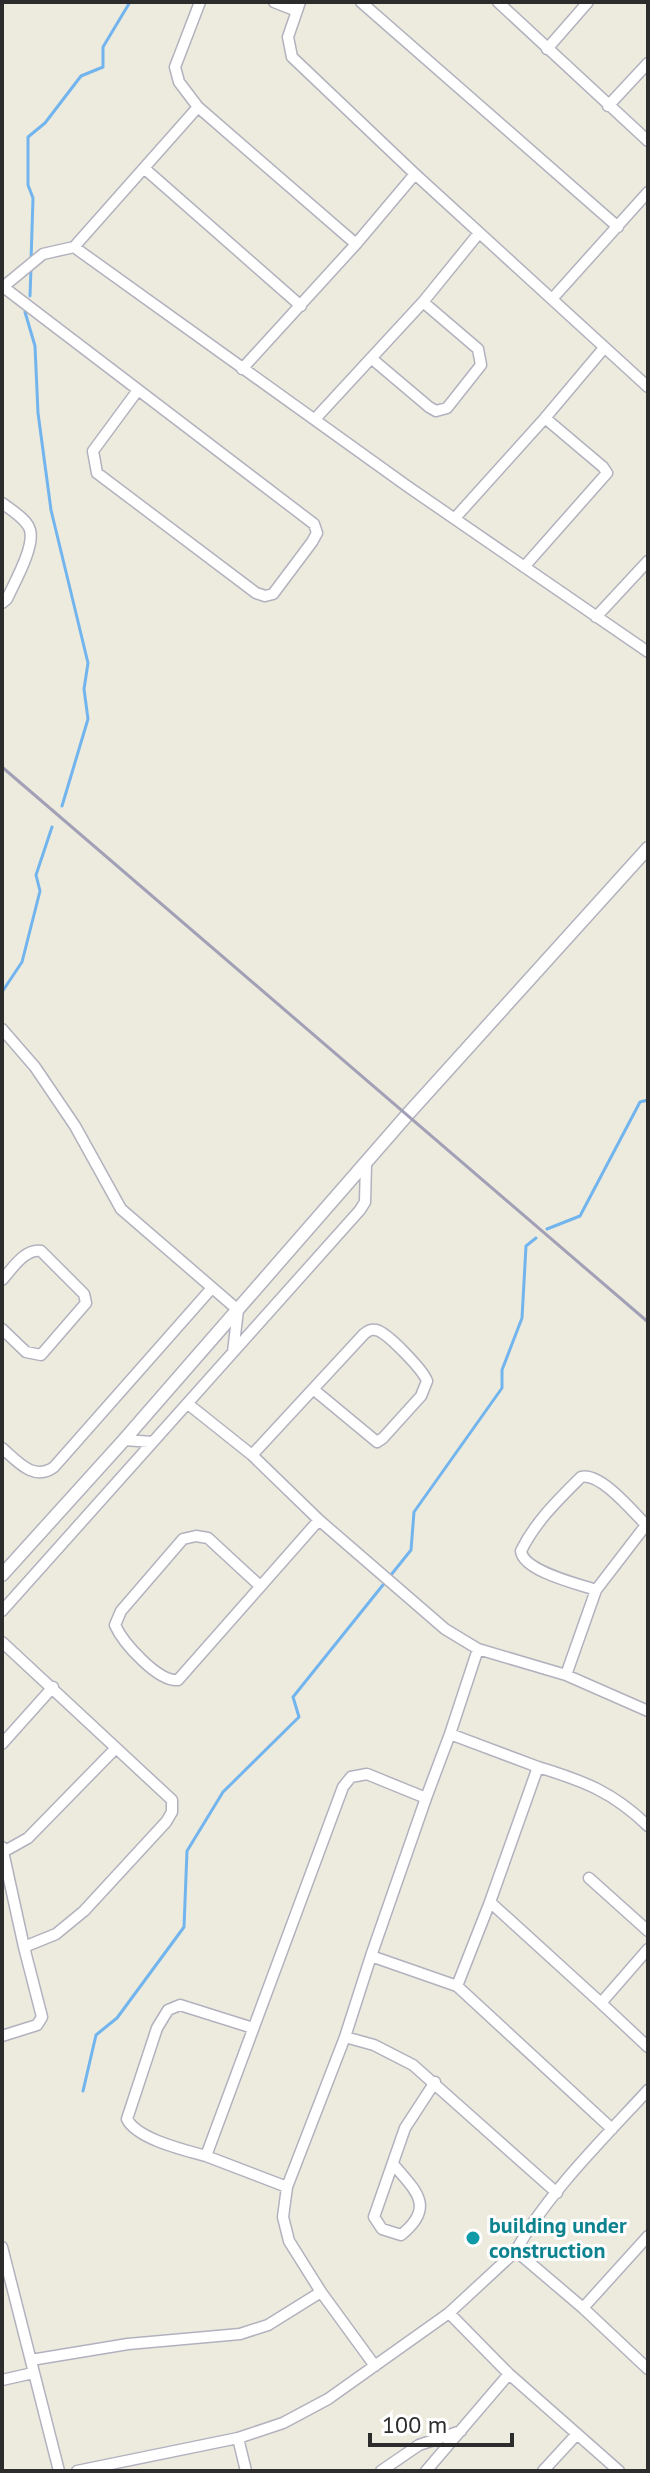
<svg xmlns="http://www.w3.org/2000/svg" width="650" height="2473" font-family="'PT Sans',sans-serif">
<rect width="100%" height="100%" fill="#edeade"/>
<g fill="none" stroke-linecap="round" stroke-linejoin="round">
<!-- stream -->
<path stroke="#72b5ee" stroke-width="3" d="M31,261l2,-63 -5,-13v-48l17,-14 36,-47 22,-9v-20l27,-45
M30,296l1,-28
M25,312l10,34 3,67 13,97 37,153 -4,26 4,30 -26,87
M2,992l20,-30 18,-71 -4,-16 16,-48
M547,1229l33,-13 60,-114 8,-2
M83,2091l13,-56 21,-17 67,-91 3,-76 36,-59 76,-75 -6,-20 118,-147 3,-38 88,-124v-18l20,-52 4,-72 10,-8"/>
<defs>
<path id="minor" d="M200,2l-25,65 4,15 19,25 158,137
M274,2l23,9
M300,2l-12,35 4,20 123,117 233,213
M361,2l257,225
M498,2l150,139
M547,49l41,-47
M608,106l40,-43
M145,169l156,137
M74,247l333,239 241,166
M2,286l312,238 3,9 -5,9 -39,52 -8,2 -9,-3 -159,-120 -4,-22 45,-61
M3,287l40,-33 31,-7 124,-140
M552,299l96,-107
M371,358l58,49 7,4 11,-3 34,-43 -3,-16 -55,-47
M242,369l114,-125 59,-70
M545,418l59,-70
M315,419l108,-117 56,-69
M2,503c9,7 25,16 28,27 5,17 -16,53 -23,69l-5,4
M455,518l90,-100 58,49 4,6 -83,94
M596,617l52,-56
M2,1029l33,38 40,59 46,83 117,101 -5,42
M2,1280c10,-11 23,-32 39,-29l43,43 2,9 -45,52 -15,-3 -24,-23
M188,1404l64,51 67,65 126,109 33,20 88,26 82,36
M124,1440l29,2
M2,1448c15,13 32,34 52,19l157,-178
M252,1455l112,-121c4,-3 6,-5 12,-4 11,2 47,40 51,51l-6,15 -38,42 -6,4 -64,-53
M259,1585l-51,-47 -12,-2 -13,3 -62,72 -6,14c8,18 43,57 63,55l141,-160
M596,1590l50,-65
M2,1611l358,-401 5,-8 1,-39
M2,1642l170,158v12l-6,10 -82,89 -28,23 -32,13 -22,-100
M566,1675l30,-85c-18,-6 -73,-19 -75,-39 14,-29 37,-51 60,-74 20,-5 53,36 67,50
M450,1734l88,33 -48,135 -33,84
M2,1744l51,-57
M538,1767c46,14 75,25 110,59
M426,1798l24,-64 28,-85
M3,1852l25,-14 88,-90
M589,1878l59,53
M490,1902l111,101
M648,1949l-47,54 47,44
M2,2036l35,-11 5,-8 -18,-70
M345,2037l26,-81 86,30 155,143
M206,2156c-22,-6 -69,-17 -79,-37l30,-91 11,-18 12,-5 73,23
M393,2164c23,27 43,43 8,71l-19,-6 -8,-12 31,-89 30,-46
M287,2187l-81,-31 137,-369 8,-10 16,-3 59,24 -55,158
M2,2247l57,224
M516,2251c28,-54 90,-115 132,-161
M583,2308l65,-72
M449,2313l60,61 110,97
M31,2360l97,-16 112,-10 28,-9 53,-33
M375,2366l-54,-74 -32,-51 -6,-24 4,-30 58,-150 29,8 39,20 144,128
M2,2380l31,-7
M238,2438l45,-15 45,-24 121,-86 67,-62 67,57 65,61
M77,2471l161,-33 8,33
M381,2471l38,-26 42,-14
M426,2471l83,-97
M543,2471l34,-37"/>
<path id="tertiary" d="M2,1575l122,-135 284,-326 240,-266"/>
</defs>
<!-- minor casing -->
<use href="#minor" stroke="#b2b2bf" stroke-width="13"/>
<!-- tertiary casing -->
<use href="#tertiary" stroke="#b2b2bf" stroke-width="15"/>
<!-- minor -->
<use href="#minor" stroke="#fff" stroke-width="10"/>
<!-- tertiary -->
<use href="#tertiary" stroke="#fff" stroke-width="12"/>
<!-- rail -->
<path stroke="#a2a0b6" stroke-width="3" d="M2,767l646,555"/>
</g>
<!-- markers -->
<circle fill="#0f9aa8" stroke="#fff" stroke-width="3" cx="473" cy="2238" r="8"/>
<g text-anchor="middle" dominant-baseline="central" stroke-width="6" stroke-linejoin="round" paint-order="stroke">
<!-- culture labels -->
<g font-size="22" font-weight="bold" fill="#0d838f" stroke="#fff" text-anchor="start">
<text x="489" y="2225">building under<tspan x="489" dy="25">construction</tspan></text>
</g>
</g>
<!-- border -->
<rect width="650" height="2473" fill="none" stroke="#2c2c2c" stroke-width="8"/>
<!-- scale -->
<path d="M370 2433v12h142v-12" fill="none" stroke="#2c2c2c" stroke-width="4"/>
<text x="382" y="2433" font-size="24" fill="#2c2c2c" stroke="#ffffff" stroke-width="6" paint-order="stroke">100 m</text>
</svg>
